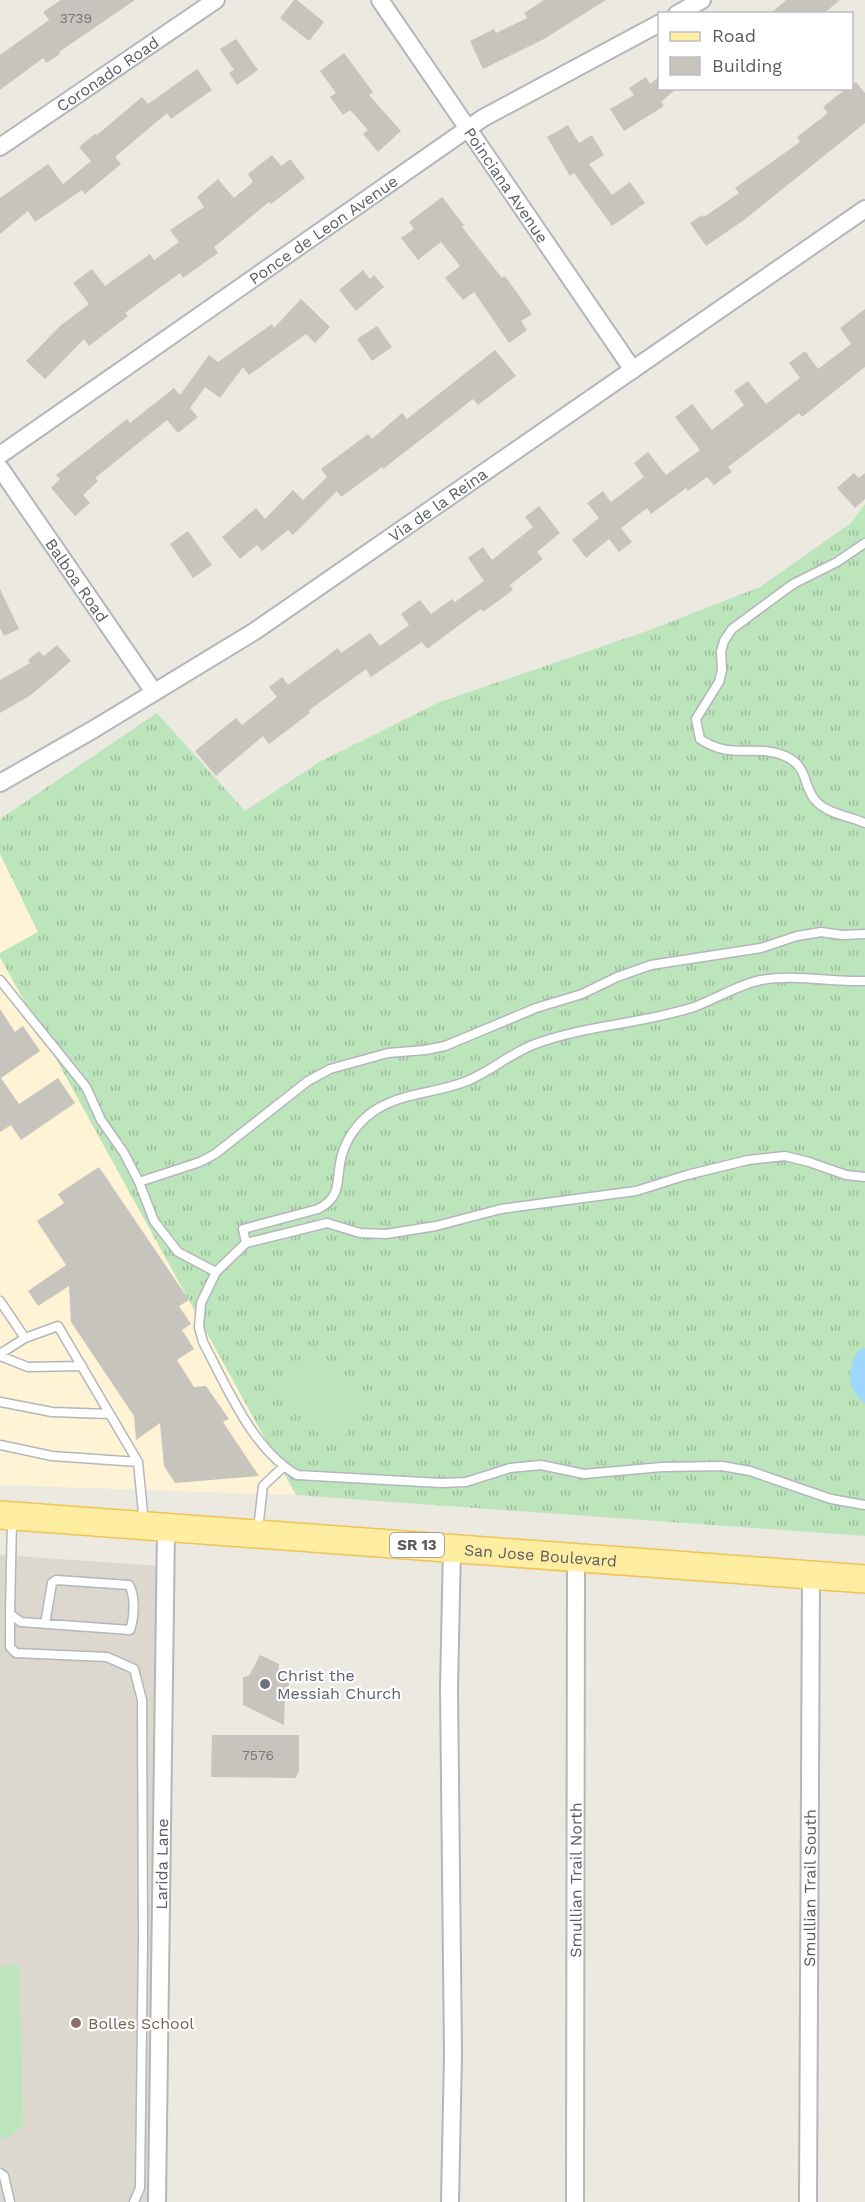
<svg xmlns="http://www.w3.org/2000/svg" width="865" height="2202" font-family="'Work Sans',sans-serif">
<defs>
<pattern id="grass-tufts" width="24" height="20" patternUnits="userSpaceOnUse" patternTransform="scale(1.5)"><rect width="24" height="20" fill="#bce5bc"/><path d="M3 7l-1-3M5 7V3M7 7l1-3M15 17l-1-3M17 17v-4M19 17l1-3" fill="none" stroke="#9cbd9c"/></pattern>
</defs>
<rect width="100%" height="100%" fill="#ece9e0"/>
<!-- commercial -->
<path fill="#fef3d4" d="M0,854l38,78 -38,21z
M0,957l296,538 -296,-10z"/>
<!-- education -->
<path fill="#dcd8ce" d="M0,1555l161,11 -12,636h-149z"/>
<!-- grass -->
<path fill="url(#grass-tufts)" d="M865,504v1032l-569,-41 -296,-538v-4l38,-21 -38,-78v-35l157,-106 88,98 76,-50 119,-59 207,-71 113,-44 91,-64z"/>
<!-- garden -->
<path fill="#bce5bc" d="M321,1362h4l26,17 5,9 -2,34 -9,13 -8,2 -15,-2 -12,-8 -11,-23 -15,-10 -1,-4 3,-14 4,-3 15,-3z
M19,1965l4,160 -15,13 -8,-1v-170z"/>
<!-- water -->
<path fill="#9dd6ff" d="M865,1348v56c-19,-17 -18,-32 -7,-53z"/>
<!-- building -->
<path fill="#c7c4bd" d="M61,0h74l-76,52 1,2 -14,9 -3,-5 -43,32v-35l49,-35 -6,-8z
M294,0h3l27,22 -15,19 -29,-23z
M544,0h62l-62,39 -61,30 -13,-28 24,-12 2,4 31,-15 -3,-5z
M786,0h54l-17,14h-53z
M236,39l22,31 -21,15 -8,-12 5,-3 -14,-21z
M344,53l29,39 -4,3 32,36 -23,21 -15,-18 5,-4 -18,-20 -7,5 -13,-18 6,-4 -16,-22z
M197,69l15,21 -41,29 -4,-6 -52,44 6,7 -36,30 -3,-4 -47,32 -7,-11 -28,23v-36l48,-34 15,20 28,-23 -12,-14 16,-13 2,1 45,-38 6,7z
M660,76v12h17l-16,14 3,4 -40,25 -14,-22 24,-14 -5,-7 17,-11 4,7z
M856,82l9,11v30l-121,97 -38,26 -16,-23 12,-8 2,2 35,-24 -4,-5 65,-46 -3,-5 31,-24 -5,-6 24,-19h5v-3z
M568,125l11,18 13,-8 12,20 -15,9 23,31 18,-13 15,21 -33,23 -38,-53 -4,3 -23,-39z
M272,155l9,11 9,-7 15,19 -34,26 -2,-2 -55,45 4,6 -35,25 -3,-5 -55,40 3,3 -39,30 -5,-7 -39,40 -19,-18 34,-35 29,-22 -16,-21 19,-14 13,17 45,-32 4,6 25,-18 -9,-12 34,-23 -7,-10 21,-18 16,19 19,-16 -5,-8z
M442,197l22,28 -2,2 40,51 3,-2 27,38 -11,7 6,9 -18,13 -35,-51 -11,8 -18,-22 15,-12 -19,-24 -23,18 -17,-22 13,-9 -5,-7z
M363,270l7,9 4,-4 10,12 -28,24 -17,-21z
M301,299l29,28 -15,16 -9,-9 -57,41 -6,-8 -23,31 -15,-11 -15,21 8,9 -20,16 -11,-13 -72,58 3,3 -15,14 7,8 -15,13 -24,-28 9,-9 -4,-4 71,-56 3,4 44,-35 6,7 29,-40 9,7 54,-38 2,4z
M865,309v58l-63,50 -3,-4 -71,54 4,5 -18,13 -7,-8 -19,14 -2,-3 -35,26 -4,-6 -26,20 11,14 -13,10 -10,-13 -23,19 -14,-18 27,-22 -12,-15 16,-12 8,11 33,-25 -10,-14 14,-11 18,23 34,-25 -25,-33 17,-13 20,26 32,-25 -10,-14 14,-10 18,23 34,-26 -11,-15 16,-12 13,18 33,-25 -11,-16z
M377,326l15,21 -20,14 -15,-22z
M495,350l21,26 -38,29 -5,-6 -90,70 -1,-2 -41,30 -4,-6 -44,44 -5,-5 -26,21 -5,-6 -17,14 -18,-22 34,-29 9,11 28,-29 10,10 24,-23 -6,-8 47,-35 4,5 30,-26 5,6z
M854,473l5,5 6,-5v26l-10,9 -18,-20z
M539,506l21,27 -23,19 6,7 -33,26 3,5 -30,22 -2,-3 -54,40 -5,-7 -51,35 -5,-8 -58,42 2,2 -41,31 -6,-8 -47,40 -21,-25 41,-33 6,7 35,-28 -8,-10 13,-10 6,8 50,-37 3,5 29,-20 10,13 29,-21 -8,-11 19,-14 11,14 21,-15 3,3 29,-21 -16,-23 15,-11 9,13 41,-33 -8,-10z
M188,531l24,34 -19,13 -23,-34z
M0,589l19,40 -15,7 -4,-8z
M57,645l14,16 -40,34 -31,18v-33l30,-17 -2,-3 11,-9 5,5z
M0,1009l15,23 8,-6 17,25 -39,27 18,26 39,-26 17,25 -54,37 -10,-15 -11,7z
M99,1167l90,133 -10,6 12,18 -9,6 12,19 -17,11 17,27 12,-1 23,33 -6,3 36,54 -84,7 -11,-17 -4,-43 -24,17 -2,-24 -63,-94 -2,-36 -31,20 -10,-15 38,-26 -29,-44 27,-18 -6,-9z
M260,1655l19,9 -1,10 13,6 -6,13 -1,32 -41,-20v-28l6,-1z
M212,1735h87v36l-3,7 -85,-1z"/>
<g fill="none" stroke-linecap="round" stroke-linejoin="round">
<defs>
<path id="service" d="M865,543l-28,19 -44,22 -61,45 -8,12 -3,11 1,18 -3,12 -23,37 4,20c32,22 56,4 85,17 24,11 17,28 30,44 12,14 34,16 50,23
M0,980l86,107 15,33 23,33 15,29 15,39 24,31 38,20
M865,1177l-19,-2 -37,-13 -24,-6 -37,4 -61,15 -51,16 -135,18 -65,17 -50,8 -26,-1 -33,-10 -81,20 -30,29 -15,31 -2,24 4,15c24,45 49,107 94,133l144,8 25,-1 44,-14 31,-3 43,9 78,-7 60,-1 28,5 81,28 34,6
M139,1182l61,-20 15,-8 93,-73 22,-12 58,-16 37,-3 20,-4 91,-38 46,-14 35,-17 34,-12 110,-17 36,-12 24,-4 21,3 23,-1
M246,1243l-3,-14 75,-20c26,-13 17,-31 24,-54 5,-19 19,-36 35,-46 28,-17 61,-16 90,-28 24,-10 44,-28 68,-37 51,-19 107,-20 159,-37 22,-8 43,-22 67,-27 31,-6 71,2 104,1
M0,1301l25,37 33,-12 80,136 6,61
M0,1354l25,-16
M0,1356l28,11 54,-1
M0,1402l52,10 57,2
M0,1445l52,11 86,6
M12,1520l-2,94 11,8 109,8c4,-12 6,-33 -1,-45l-73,-5 -4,3 -7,41
M258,1529l5,-43 20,-19
M10,1614v33l6,6 91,4 27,12 8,31 1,239 -3,249 -6,14
M0,2173l4,3 6,26"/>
<g id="minor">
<path id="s1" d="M380,0l253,370"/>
<path d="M677,14l25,-14"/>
<path id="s2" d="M0,147l216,-147"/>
<path id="s3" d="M0,455l483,-337 177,-95"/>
<path id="s4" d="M0,468l154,224"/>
<path id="s5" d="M0,783l94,-54 161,-98 610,-422"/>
<path id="s6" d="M157,2202l9,-674"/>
<path d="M450,2202l3,-148 -4,-366 3,-140"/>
<path id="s7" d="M575,2202l1,-645"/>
<path id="s8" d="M808,2202l3,-627"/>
</g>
<g id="primary">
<path id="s9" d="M0,1515l865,64"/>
</g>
</defs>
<!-- service casing -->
<use href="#service" stroke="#b3b7bb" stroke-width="11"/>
<!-- minor casing -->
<use href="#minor" stroke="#b3b7bb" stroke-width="20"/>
<!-- primary casing -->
<use href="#primary" stroke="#f2c354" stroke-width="30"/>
<!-- service -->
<use href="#service" stroke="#fff" stroke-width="8"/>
<!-- minor -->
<use href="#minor" stroke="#fff" stroke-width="16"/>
<!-- primary -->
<use href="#primary" stroke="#ffeea2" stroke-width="27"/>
</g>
<!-- markers -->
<circle fill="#6b7280" stroke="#fff" stroke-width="2" cx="265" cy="1684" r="6"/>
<circle fill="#8d6e63" stroke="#fff" stroke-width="2" cx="76" cy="2023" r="6"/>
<g text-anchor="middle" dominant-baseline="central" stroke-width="4.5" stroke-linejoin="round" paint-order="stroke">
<!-- number labels -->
<g font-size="14" fill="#747778">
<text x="76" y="18">3739</text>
<text x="258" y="1755">7576</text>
</g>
<!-- shield labels -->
<rect fill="#fff" stroke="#8b8e90" stroke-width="1.5" x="390" y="1533" width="54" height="24" rx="4.5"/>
<g font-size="15" font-weight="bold" fill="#595d61">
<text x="417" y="1545">SR 13</text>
</g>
<!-- street labels -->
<g font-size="16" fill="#595d61" stroke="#fff">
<text stroke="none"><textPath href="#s2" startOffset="130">Coronado Road</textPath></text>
<text stroke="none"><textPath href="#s1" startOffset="224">Poinciana Avenue</textPath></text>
<text stroke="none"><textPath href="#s3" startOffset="394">Ponce de Leon Avenue</textPath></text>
<text stroke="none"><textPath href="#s5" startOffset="519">Via de la Reina</textPath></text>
<text stroke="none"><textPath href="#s4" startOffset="136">Balboa Road</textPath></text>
<text stroke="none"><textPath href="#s9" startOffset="542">San Jose Boulevard</textPath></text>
<text stroke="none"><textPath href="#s6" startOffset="338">Larida Lane</textPath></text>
<text stroke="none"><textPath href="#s7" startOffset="322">Smullian Trail North</textPath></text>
<text stroke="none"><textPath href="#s8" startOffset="314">Smullian Trail South</textPath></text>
</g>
<!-- worship labels -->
<g font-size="16" fill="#5b616d" stroke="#fff" text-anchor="start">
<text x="277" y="1675">Christ the<tspan x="277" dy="18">Messiah Church</tspan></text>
</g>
<!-- education labels -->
<g font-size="16" fill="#785e54" stroke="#fff" text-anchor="start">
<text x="88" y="2023">Bolles School</text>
</g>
</g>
<!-- legend -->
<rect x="658" y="12" width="195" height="78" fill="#ffffff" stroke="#bdbec0" stroke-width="1.5"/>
<rect x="670" y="32" width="30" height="9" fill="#ffeea2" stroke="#bdbec0" stroke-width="1.5"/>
<text x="712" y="42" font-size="18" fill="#595d61">Road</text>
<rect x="670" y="57" width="30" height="18" fill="#c7c4bd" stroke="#bdbec0" stroke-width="1.5"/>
<text x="712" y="72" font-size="18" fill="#595d61">Building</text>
</svg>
